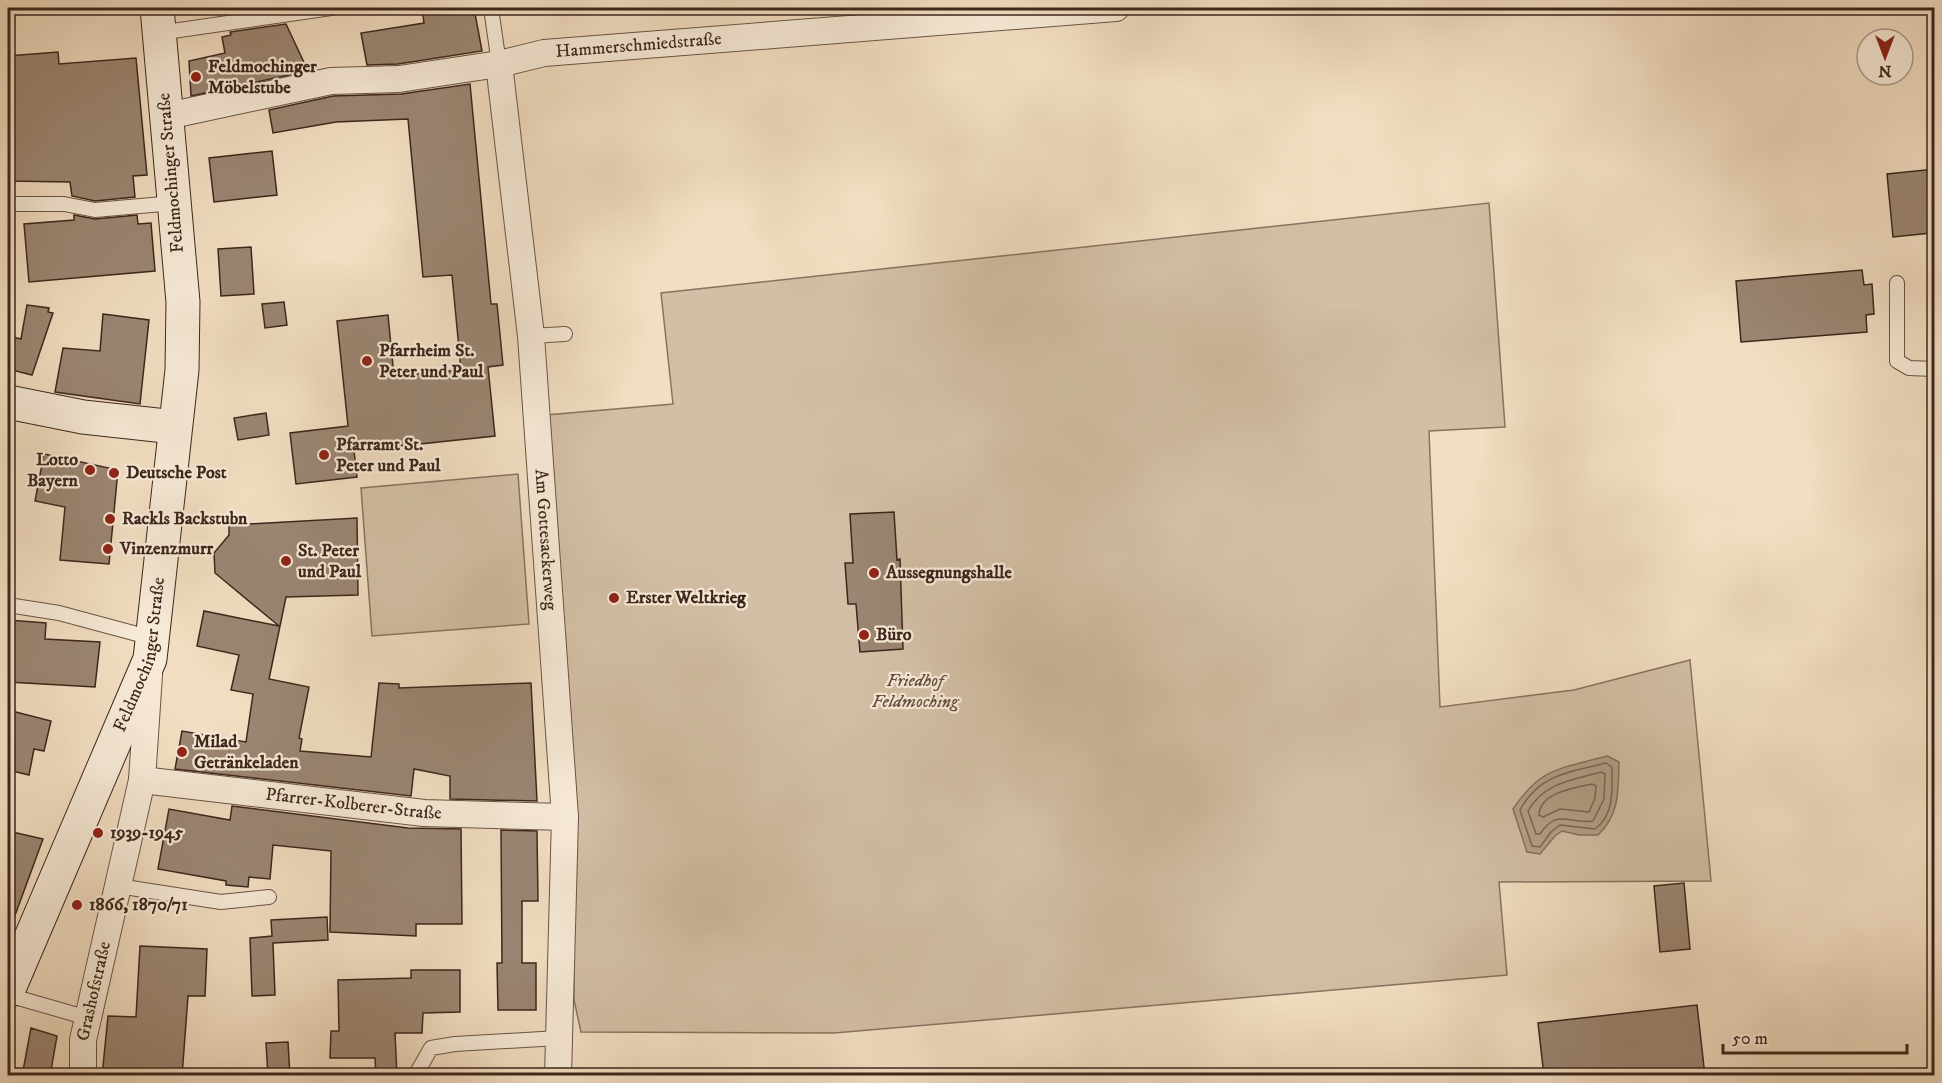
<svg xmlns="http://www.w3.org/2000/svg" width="1942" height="1083" font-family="'IM FELL DW Pica',serif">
<rect width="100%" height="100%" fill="#f2dec2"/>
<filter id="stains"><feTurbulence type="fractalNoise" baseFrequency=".00333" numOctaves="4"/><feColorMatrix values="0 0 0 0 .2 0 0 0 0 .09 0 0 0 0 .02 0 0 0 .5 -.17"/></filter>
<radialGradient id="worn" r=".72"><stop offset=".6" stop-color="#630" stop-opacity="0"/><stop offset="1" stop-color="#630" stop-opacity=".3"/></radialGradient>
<!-- green -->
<path fill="#d3bfa6" stroke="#887362" stroke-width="1.5" d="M1489,203l16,224 -76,4 11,276 134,-17 116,-30 21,221 -212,1 8,93 -673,58 -253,-1 -7,-32v-190l-28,-395 127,-11 -12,-111z
M518,474l11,150 -157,12 -11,-148z"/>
<!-- water -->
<path fill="#b4a08a" stroke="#84705e" stroke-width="1.5" d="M1607,756l12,6c-1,29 1,52 -21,73h-19l-17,-4 -7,5 -15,18 -13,-2 -14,-43c29,-43 48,-40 94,-53z"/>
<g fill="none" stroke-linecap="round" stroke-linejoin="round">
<!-- shore -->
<path stroke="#786454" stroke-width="1.5" d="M1606,763l6,4c0,22 3,47 -17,62l-35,-4 -9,7 -11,15 -8,-1 -12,-36c19,-36 50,-38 86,-47z
M1601,772l4,2 -1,25 -11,22c-24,4 -35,-14 -53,13h-4l-8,-23c16,-28 44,-31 73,-39z
M1592,784l4,2 -1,12 -6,14 -29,-3 -17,8 -4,-2c1,-23 36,-27 53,-31z"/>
</g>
<!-- building -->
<path fill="#9b8673" stroke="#3c271d" stroke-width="1.5" d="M225,8h47l-46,6z
M422,8h52l8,43 -84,13 -31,1 -6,-32 63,-10z
M286,24l22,47 -117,25 -2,-35 36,-8 -3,-16 9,-2 -1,-3z
M58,52l1,12 77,-6 11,117 -14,1 2,21 -40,4 -23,-5 -2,-14 -62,-1v-125z
M470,84l21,220h6l6,61 -15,2 7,69 -141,15 3,26 -61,7 -6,-51 58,-7 -11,-105 51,-6 6,61 67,-6 -9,-95 -29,2 -15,-158 -72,3 -63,11 -4,-23 64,-14 68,-2z
M272,151l5,44 -63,7 -5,-44z
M1935,169v61h-5l1,3 -38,4 -6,-63z
M74,215l21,4 42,-4 1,9 13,-1 4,48 -126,11 -5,-58 50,-4z
M251,247l3,47 -33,2 -3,-47z
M1862,270l2,15 8,-1 2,30 -8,1 1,17 -126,10 -5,-61z
M284,302l3,23 -22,3 -3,-24z
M27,305l22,3 -1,4 5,1 -21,62 -24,-6v-33l13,3z
M103,314l46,6 -9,84 -85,-12 8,-44 37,3z
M266,413l3,22 -31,5 -4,-22z
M44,454l74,16 -9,94 -49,-4 5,-53 -30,-6z
M894,512l3,48 3,-1 3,90 -43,3 -4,-48h-8l-3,-41h8l-3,-49z
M357,518l1,77 -72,2 -17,82 40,8 -10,51 3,1 -2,12 71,6 8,-74 20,1v4l132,-5 6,118 -87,-2v-23l-36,-7 -3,27 -236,-27 7,-38 64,11 7,-48 -22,-4 8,-35 -42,-9 7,-35 75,15 -64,-53 -1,-20 15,-18v-10z
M8,620l38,3 -1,16 55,3 -5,45 -87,-5z
M8,710l43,11 -7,30 -10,-2 -5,26 -21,-5z
M232,806l176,22 53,1 1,95h-46v12l-86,-4 1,-81 -58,-6 -3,34 -21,-2 -1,10 -22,-2v-4l-68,-12 11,-60 61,11z
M501,830l36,1 1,70h-16v62h14v47h-38l-1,-47h5z
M8,831l35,8 -33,90h-2z
M1684,883l6,66 -30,3 -6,-66z
M327,917l1,23 -55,3 2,52 -23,1 -2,-58 22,-2 -1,-16z
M140,946l67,3 -2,47h-17l-6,80h-80l6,-60 28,1z
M411,970h49v42l-37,1 -1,20h-27l2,43h-21l-1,-18h-45l1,-27h8l-1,-51 73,-2z
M1697,1005l8,71h-161l-6,-53z
M31,1028l26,8 -7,40h-28z
M288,1042l2,34h-22l-2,-33z"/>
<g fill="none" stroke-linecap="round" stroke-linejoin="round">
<defs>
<path id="lane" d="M491,8l8,56
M159,33l172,-25
M8,204h56l31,6 79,-7
M1897,283v78l12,7 25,1
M531,336l34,-2
M8,605l51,8 93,25
M118,886l103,16 48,-5
M8,995l80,23
M415,1076l16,-28 24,-4 104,-6"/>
<g id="street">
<path id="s1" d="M499,64l32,272 34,481 -7,259"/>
<path id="s2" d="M167,116l164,-35 68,-2 100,-15 45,-11 572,-45"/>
<path id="s3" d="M142,780l282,33 141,4"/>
<path id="s4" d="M83,1076v-36l5,-22 54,-238 7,-105"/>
</g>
<g id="secondary">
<path d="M8,402l75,15 92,10"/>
<path id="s5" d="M8,991l142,-332 32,-289 1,-68 -26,-294"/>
</g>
</defs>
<!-- lane casing -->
<use href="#lane" stroke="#6a5546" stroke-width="16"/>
<!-- street casing -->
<use href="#street" stroke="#6a5546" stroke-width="28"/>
<!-- secondary casing -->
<use href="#secondary" stroke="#3c271d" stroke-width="35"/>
<!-- lane -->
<use href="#lane" stroke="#f7ead7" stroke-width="14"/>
<!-- street -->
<use href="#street" stroke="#f7ead7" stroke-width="26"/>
<!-- secondary -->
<use href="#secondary" stroke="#f7ead7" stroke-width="33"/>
</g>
<!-- markers -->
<g fill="#8f2418" stroke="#f7ead7" stroke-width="2">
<circle cx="196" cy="77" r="6"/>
<circle cx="367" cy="361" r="6"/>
<circle cx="324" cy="455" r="6"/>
<circle cx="90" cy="470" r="6"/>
<circle cx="114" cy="473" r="6"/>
<circle cx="110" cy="519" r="6"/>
<circle cx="108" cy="549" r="6"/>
<circle cx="286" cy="561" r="6"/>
<circle cx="874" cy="573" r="6"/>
<circle cx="614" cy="598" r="6"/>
<circle cx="864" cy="635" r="6"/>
<circle cx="182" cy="752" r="6"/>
<circle cx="98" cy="833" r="6"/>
<circle cx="77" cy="905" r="6"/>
</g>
<g text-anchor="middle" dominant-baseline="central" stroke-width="4.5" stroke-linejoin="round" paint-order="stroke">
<!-- street labels -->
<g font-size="18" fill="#3c271d" stroke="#f7ead7">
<text stroke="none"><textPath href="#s2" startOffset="478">Hammerschmiedstraße</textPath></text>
<text transform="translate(171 173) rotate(-95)">Feldmochinger Straße</text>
<text stroke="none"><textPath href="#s1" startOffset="478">Am Gottesackerweg</textPath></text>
<text stroke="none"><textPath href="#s5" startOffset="363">Feldmochinger Straße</textPath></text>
<text stroke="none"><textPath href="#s3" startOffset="213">Pfarrer-Kolberer-Straße</textPath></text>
<text stroke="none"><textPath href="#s4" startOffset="86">Grashofstraße</textPath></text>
</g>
<!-- poi labels -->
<g font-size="18" font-weight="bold" fill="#3c271d" stroke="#f7ead7" text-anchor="start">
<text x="208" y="67">Feldmochinger<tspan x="208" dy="21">Möbelstube</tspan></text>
<text x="379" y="351">Pfarrheim St.<tspan x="379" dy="21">Peter und Paul</tspan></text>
<text x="336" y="445">Pfarramt St.<tspan x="336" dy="21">Peter und Paul</tspan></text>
<text x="78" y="460" text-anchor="end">Lotto<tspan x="78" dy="21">Bayern</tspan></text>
<text x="126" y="473">Deutsche Post</text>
<text x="122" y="519">Rackls Backstubn</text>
<text x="120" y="549">Vinzenzmurr</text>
<text x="298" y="551">St. Peter<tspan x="298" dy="21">und Paul</tspan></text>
<text x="886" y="573">Aussegnungshalle</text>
<text x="626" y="598">Erster Weltkrieg</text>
<text x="876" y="635">Büro</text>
<text x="194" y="742">Milad<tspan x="194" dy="21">Getränkeladen</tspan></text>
<text x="110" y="833">1939-1945</text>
<text x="89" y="905">1866, 1870/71</text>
</g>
<!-- park labels -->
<g font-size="18" font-style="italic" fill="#624d3f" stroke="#f7ead7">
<text x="915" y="681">Friedhof<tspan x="915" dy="21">Feldmoching</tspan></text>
</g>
</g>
<!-- margin -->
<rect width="1942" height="1083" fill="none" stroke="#f2dec2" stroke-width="30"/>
<rect x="9" y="9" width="1924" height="1065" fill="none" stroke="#3c271d" stroke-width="3"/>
<rect x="15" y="15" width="1912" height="1053" fill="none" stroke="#3c271d" stroke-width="1.5"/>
<!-- north arrow -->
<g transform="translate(1885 57) rotate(180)"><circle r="28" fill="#f7ead7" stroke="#ac9c8d" stroke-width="1.5"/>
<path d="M0-4.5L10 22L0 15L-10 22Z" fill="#8f2418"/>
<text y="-9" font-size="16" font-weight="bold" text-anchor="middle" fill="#3c271d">N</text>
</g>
<!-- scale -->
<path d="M1723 1044v9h184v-9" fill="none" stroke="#3c271d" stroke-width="3"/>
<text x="1732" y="1044" font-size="18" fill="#3c271d" stroke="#f7ead7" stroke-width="4.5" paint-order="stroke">50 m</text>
<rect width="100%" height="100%" filter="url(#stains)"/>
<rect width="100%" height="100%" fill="url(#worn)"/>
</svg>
